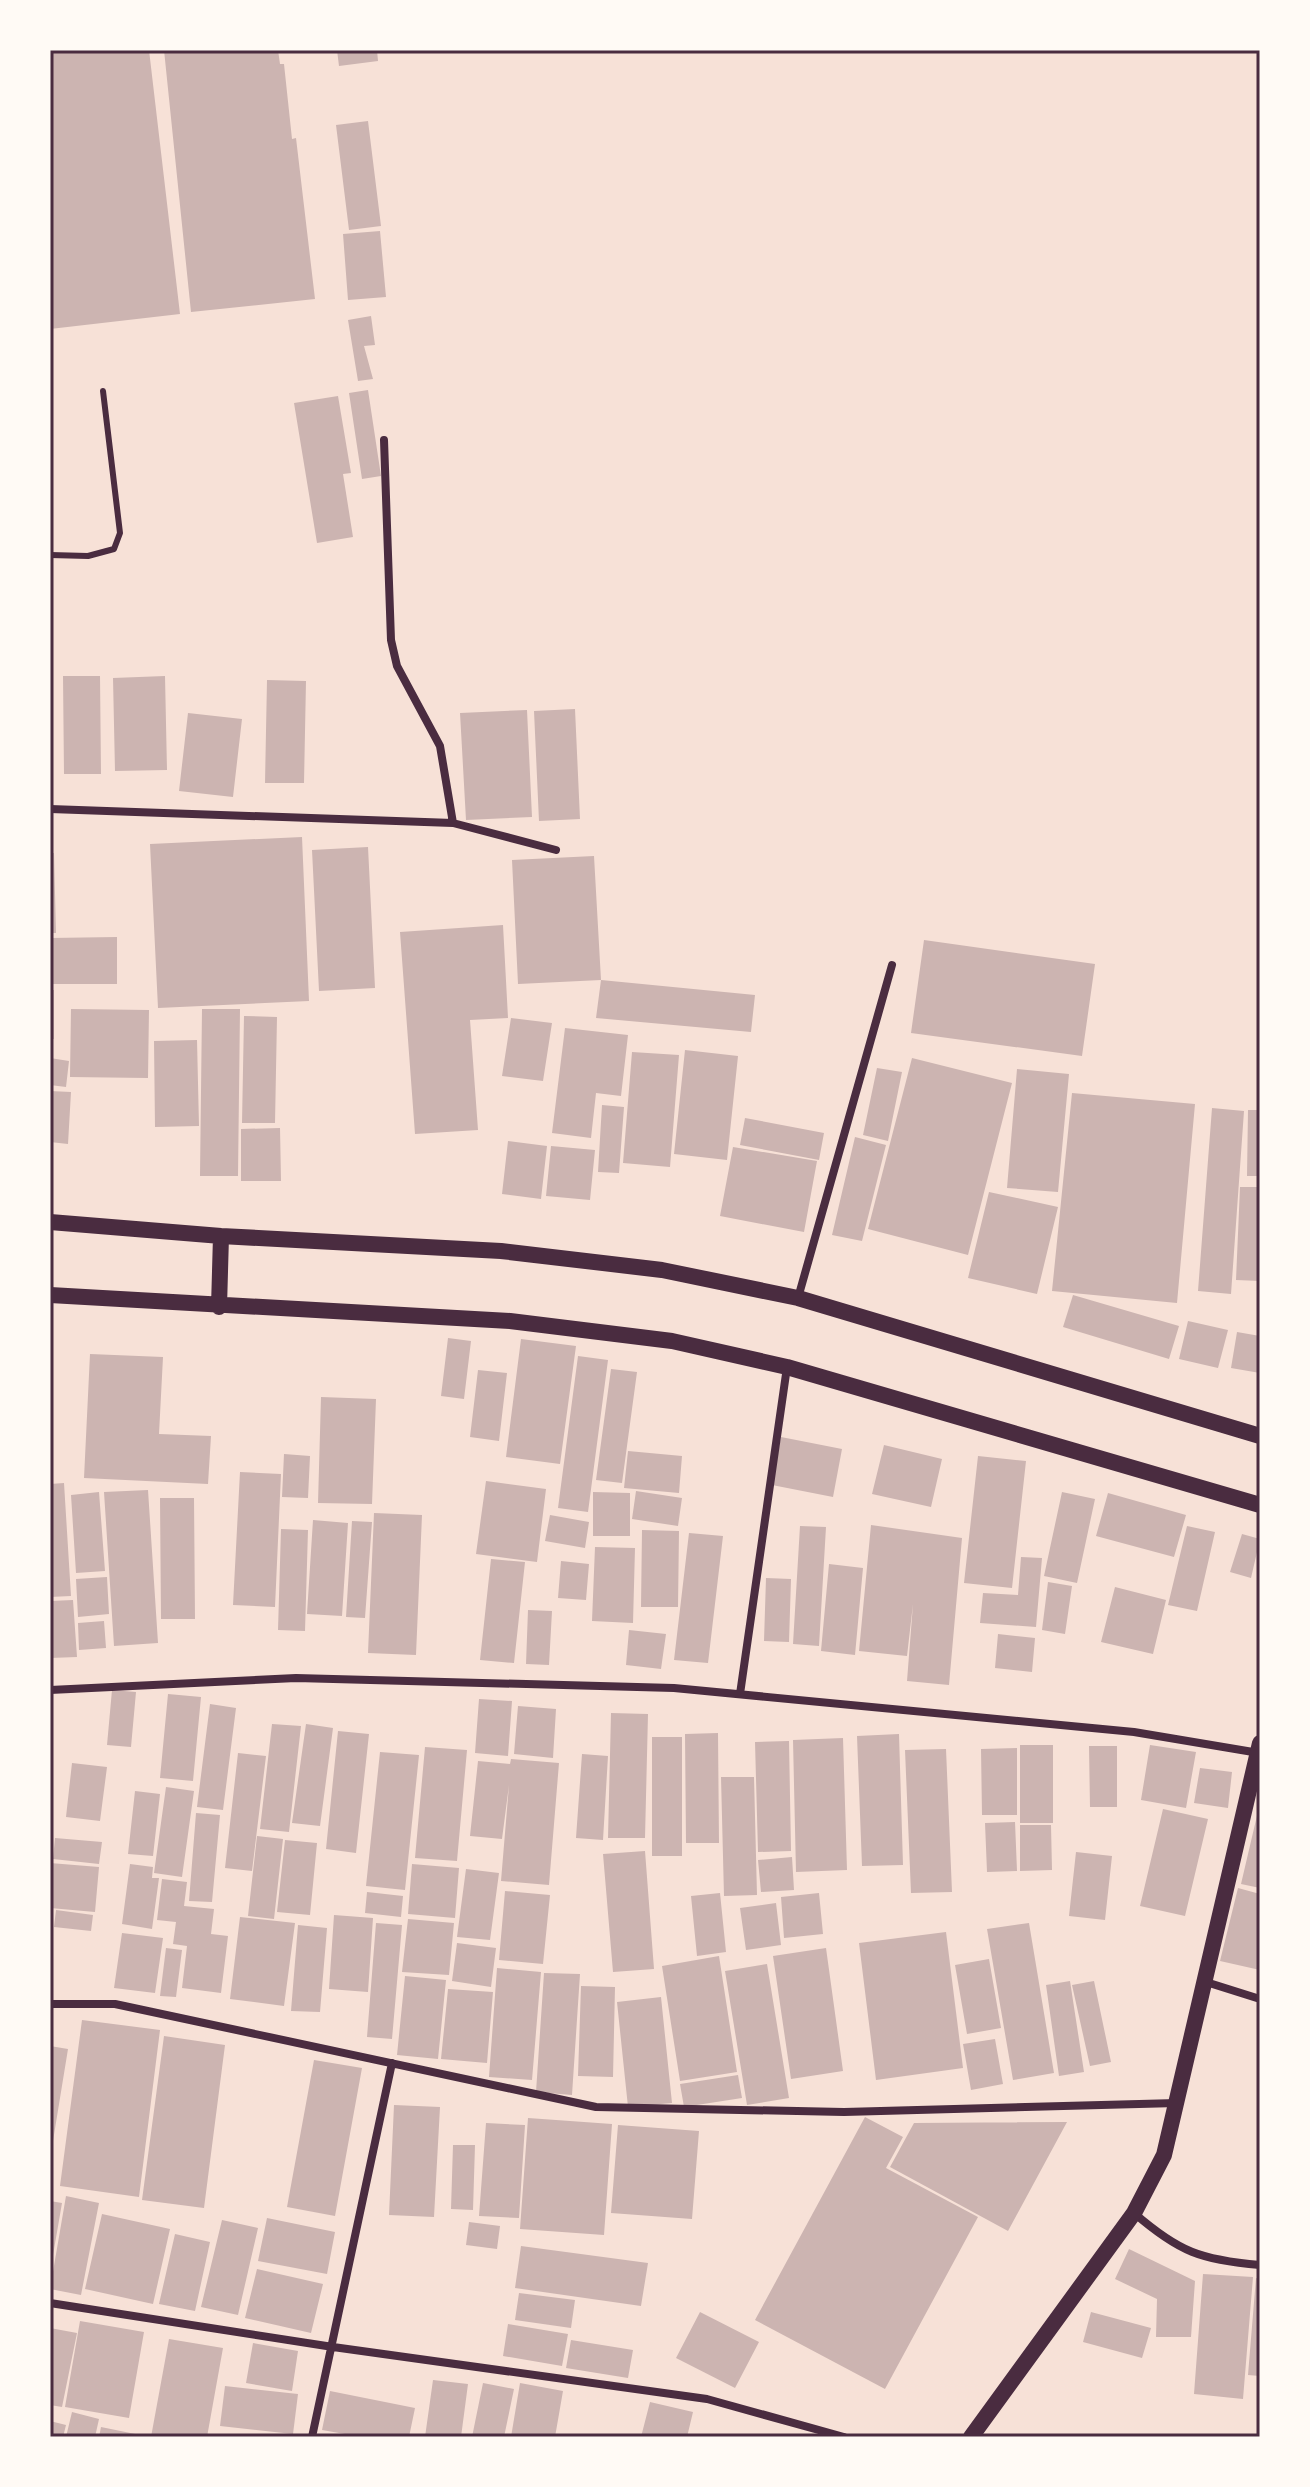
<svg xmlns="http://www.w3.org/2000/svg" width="1310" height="2487" font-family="Cabin,sans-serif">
<rect width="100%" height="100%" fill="#f7e1d7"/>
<!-- building -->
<path fill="#ccb4b1" d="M50,50h99l31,264 -130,15z
M164,50h114l2,14h4l8,75 4,-1 19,161 -124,13z
M337,50h40l1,11 -39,5z
M368,121l13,105 -32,4 -13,-105z
M380,231l6,66 -38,3 -5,-66z
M371,316l4,29 -11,1 9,33 -15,2 -10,-61z
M368,390l13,86 -19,3 -13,-86z
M338,396l13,77 -8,1 10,63 -36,6 -23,-140z
M63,676h37l1,98h-37z
M165,676l2,94 -52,1 -2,-93z
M267,680l39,1 -2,102h-39z
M575,709l5,110 -41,2 -5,-110z
M527,710l5,107 -66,3 -6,-107z
M188,713l54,6 -9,78 -54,-6z
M302,837l7,164 -151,7 -8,-164z
M368,847l7,141 -56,3 -7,-141z
M50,853h4l2,80h-6z
M594,856l7,124 -83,4 -6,-124z
M503,925l5,93 -38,2 8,110 -63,4 -15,-202z
M117,937v47h-67v-46z
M924,940l171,24 -13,92 -171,-23z
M601,980l154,15 -4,37 -155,-14z
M50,990h4v49h-4z
M71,1009l78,1 -1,68 -78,-1z
M202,1009h38l-2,167h-38z
M244,1016l33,1 -2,106h-33z
M511,1018l41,5 -9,58 -41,-5z
M565,1028l63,7 -7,61 -25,-3 -5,45 -39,-5z
M197,1040l2,86 -44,1 -1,-86z
M685,1050l53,6 -11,104 -53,-6z
M632,1052l47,3 -9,112 -47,-4z
M50,1058l19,3 -3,26 -16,-2z
M912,1058l100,25 -44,172 -100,-26z
M877,1068l25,4 -14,69 -25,-6z
M1017,1069l52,5 -11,118 -51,-4z
M50,1091l21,1 -3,52 -18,-2z
M1072,1093l123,11 -18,199 -125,-12z
M602,1105l22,2 -5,66 -21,-1z
M1212,1108l32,3 -13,183 -33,-3z
M1248,1110h12v66h-13z
M745,1118l79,15 -5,27 -79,-15z
M280,1128l1,53h-40v-52z
M855,1137l31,8 -24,96 -30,-6z
M508,1141l39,5 -6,53 -39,-5z
M551,1146l44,4 -5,50 -44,-4z
M733,1147l84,14 -13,71 -84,-16z
M1240,1187h20v94l-24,-1z
M989,1192l69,15 -21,87 -69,-16z
M1073,1295l106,31 -10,33 -106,-32z
M1188,1321l40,9 -10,38 -39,-9z
M1237,1332l23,4v37l-29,-5z
M448,1338l23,3 -7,58 -23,-3z
M521,1339l55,7 -16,118 -54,-7z
M90,1354l73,3 -4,77 52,2 -3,48 -124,-6z
M578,1356l30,4 -20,152 -30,-4z
M611,1369l26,3 -15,111 -26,-3z
M478,1370l29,3 -8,68 -29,-4z
M321,1397l55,2 -4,105 -54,-1z
M781,1437l61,12 -9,48 -61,-12z
M884,1445l58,14 -11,48 -59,-13z
M628,1451l54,5 -3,37 -55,-5z
M284,1454l26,2 -2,42 -26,-1z
M978,1456l48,5 -14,127 -48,-5z
M240,1472l41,2 -6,133 -42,-2z
M486,1481l60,8 -9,73 -61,-8z
M64,1483l7,113 -21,1v-113z
M148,1490l10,153 -44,3 -10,-154z
M636,1491l46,7 -4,28 -46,-7z
M99,1492l6,79 -29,2 -5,-78z
M593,1492l37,1v43h-37z
M1062,1492l33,7 -18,84 -33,-7z
M1108,1493l78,22 -12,42 -78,-21z
M160,1498h34l1,121h-34z
M374,1513l48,2 -6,140 -48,-2z
M550,1515l39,7 -4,26 -40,-7z
M313,1520l35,3 -6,93 -35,-2z
M352,1521l20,1 -7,96 -19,-1z
M871,1525l91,13 -13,147 -42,-4 6,-77 -6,52 -48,-5z
M800,1526l26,1 -7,119 -26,-2z
M1187,1526l28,6 -18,79 -29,-6z
M281,1529l27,1 -3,101 -27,-1z
M642,1530l37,1 -1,76h-37z
M689,1533l34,3 -15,127 -34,-3z
M1242,1534l18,5 -9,39 -21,-6z
M595,1547l40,1 -2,75 -41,-2z
M1021,1557l21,1 -6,69 -56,-4 3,-30 35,2z
M491,1559l34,3 -11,101 -34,-3z
M561,1561l28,3 -3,36 -28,-2z
M829,1564l34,4 -8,87 -34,-4z
M107,1577l2,37 -31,3 -2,-38z
M766,1578l25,1 -2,63 -25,-1z
M1048,1582l24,4 -7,48 -23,-4z
M1115,1587l51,13 -13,54 -52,-12z
M73,1600l4,57 -27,1v-57z
M528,1610l24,1 -3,54 -23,-1z
M104,1621l2,27 -27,2 -1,-27z
M629,1630l37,4 -5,35 -35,-4z
M998,1634l37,4 -3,34 -37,-4z
M112,1690l24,2 -5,55 -24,-2z
M168,1694l33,3 -8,84 -33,-3z
M479,1699l33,2 -4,55 -33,-3z
M210,1704l26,4 -13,102 -26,-3z
M518,1706l38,3 -3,49 -39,-4z
M611,1713l37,1 -3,124h-37z
M272,1724l29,2 -12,106 -29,-3z
M306,1724l27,4 -13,98 -28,-3z
M338,1731l31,3 -13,119 -30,-4z
M718,1733l1,110h-33l-1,-109z
M899,1734l4,131 -41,1 -5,-130z
M652,1737h30v119h-30z
M843,1738l4,132 -51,2 -3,-132z
M789,1741l2,110 -33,1 -3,-110z
M1020,1745h33v78h-33z
M1150,1745l46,7 -10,56 -45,-8z
M1089,1746h28v61h-27z
M425,1747l42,3 -10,111 -42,-3z
M1017,1748v67h-35l-1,-66z
M946,1749l6,143 -41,1 -6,-143z
M380,1752l39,3 -14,135 -39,-4z
M238,1753l28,3 -14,115 -27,-3z
M582,1754l26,2 -5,84 -27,-2z
M511,1759l48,4 -10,122 -48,-4 8,-96 -7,54 -32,-3 8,-75 32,3z
M72,1763l35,4 -7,54 -34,-4z
M1200,1768l32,4 -4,36 -34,-5z
M721,1777h33l3,118 -33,1z
M166,1787l28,4 -12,86 -28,-4z
M135,1791l25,3 -7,62 -25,-2z
M1259,1807h1v81l-19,-4z
M1163,1809l45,10 -23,97 -45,-10z
M196,1813l24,2 -8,87 -23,-1z
M1015,1822l2,49 -30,1 -2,-49z
M1020,1825h31l1,45 -32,1z
M257,1836l26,3 -9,80 -26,-3z
M55,1838l47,4 -3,22 -46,-5z
M285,1840l32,3 -7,72 -33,-3z
M645,1851l9,118 -41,3 -10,-118z
M1076,1852l36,4 -7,64 -36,-4z
M792,1857l2,33 -33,2 -3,-32z
M50,1863l49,4 -4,45 -45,-4z
M130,1864l23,3 -1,11h7l-7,51 -30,-5z
M412,1864l47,4 -4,50 -47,-4z
M466,1869l33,4 -9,67 -33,-3z
M162,1879l25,3 -3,24 30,3 -3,25 17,2 -7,57 -39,-5 5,-42 -14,-2 3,-22 -19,-2z
M1238,1888l22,6v76l-40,-9z
M505,1891l45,4 -7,69 -44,-4z
M367,1892l36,4 -2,21 -36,-4z
M720,1893l6,59 -29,4 -6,-60z
M819,1893l4,41 -39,4 -3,-41z
M776,1903l5,42 -35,5 -6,-42z
M56,1910l37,5 -2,16 -37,-4z
M334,1915l39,3 -5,74 -39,-3z
M240,1917l55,6 -11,83 -54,-7z
M408,1919l46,4 -5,52 -47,-3z
M376,1923l26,2 -10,114 -25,-2z
M1029,1923l25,150 -41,7 -26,-151z
M298,1925l29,3 -7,84 -29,-1z
M946,1932l17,136 -87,12 -17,-137z
M122,1933l41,5 -8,55 -41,-5z
M457,1943l39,5 -5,39 -39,-6z
M166,1948l16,2 -6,47 -16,-1z
M826,1948l17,123 -52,8 -18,-123z
M719,1956l18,116 -57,9 -18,-115z
M989,1959l12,69 -34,6 -12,-69z
M767,1964l22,134 -42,7 -22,-134z
M497,1968l44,4 -9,108 -43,-3z
M544,1973l36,1 -8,121 -36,-3z
M405,1976l41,4 -8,79 -41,-4z
M1070,1981l14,91 -25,4 -13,-91z
M1094,1981l17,81 -21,4 -18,-81z
M581,1986l34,1 -2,90 -35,-1z
M448,1989l45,3 -6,71 -46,-4z
M661,1997l11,106 -44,4 -11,-105z
M82,2020l78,10 -21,167 -79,-11z
M164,2036l61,9 -21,163 -62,-8z
M995,2039l8,45 -32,6 -8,-46z
M50,2046l18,3 -16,98h-2z
M314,2060l48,8 -27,148 -48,-9z
M738,2075l4,23 -58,9 -4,-23z
M394,2105l46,2 -6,110 -45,-2z
M865,2117l38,20 -17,31 92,49 -93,172 -130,-69z
M528,2118l84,6 -8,111 -84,-6z
M1067,2122l-59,109 -118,-64 24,-44z
M486,2123l39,2 -6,93 -40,-2z
M618,2125l81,6 -7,88 -81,-6z
M453,2145h22l-2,65 -22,-1z
M66,2196l33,7 -18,92 -31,-6z
M50,2201l12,2 -10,58 -2,-1z
M102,2214l68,15 -17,75 -68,-15z
M267,2218l68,14 -8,42 -69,-13z
M222,2220l36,8 -20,87 -37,-8z
M469,2222l31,4 -3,23 -31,-4z
M175,2234l35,8 -15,69 -36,-7z
M521,2246l127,17 -7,43 -126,-18z
M1129,2249l66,32 -4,56h-35l1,-38 -42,-20z
M257,2269l66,15 -12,49 -66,-15z
M1203,2274l50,3 -10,122 -49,-5z
M1256,2278l4,1v97l-12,-1z
M519,2293l56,7 -4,28 -56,-8z
M700,2312l59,30 -24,46 -59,-30z
M1091,2312l60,16 -9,30 -59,-16z
M80,2321l64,11 -15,86 -64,-11z
M508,2324l60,10 -6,32 -59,-10z
M50,2328l27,5 -15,74 -12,-2z
M169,2339l54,9 -16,89h-56z
M571,2340l62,10 -5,28 -62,-10z
M253,2343l45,8 -6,40 -46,-8z
M433,2380l35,4 -7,53h-36z
M483,2383l31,6 -10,48h-32z
M520,2383l43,8 -8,46h-44z
M225,2386l73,8 -5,40 -73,-8z
M330,2391l85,17 -6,29h-47l-40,-7z
M650,2402l43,10 -6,25h-46z
M72,2412l27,7 -4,18h-29z
M50,2421l16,4 -3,12h-13z
M101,2427l44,9v1h-46z"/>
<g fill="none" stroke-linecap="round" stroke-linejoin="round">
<!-- service -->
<path stroke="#4a2c40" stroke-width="6" d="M50,555l38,1 26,-7 6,-16 -17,-142"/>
<!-- minor -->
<path stroke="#4a2c40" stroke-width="8" d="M384,440l7,200 6,26 43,80 13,77
M50,809l403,14 103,27
M798,1298l94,-333
M50,1690l246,-12 378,10 460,44 125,21
M740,1694l47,-327
M1206,1982l54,17
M50,2004h65l481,103 248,5 333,-9
M1134,2213c45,39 67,47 126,52
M50,2303l283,44 374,52 137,38
M312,2437l80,-374"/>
<!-- secondary -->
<path stroke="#4a2c40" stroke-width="16" d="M50,1222l171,14 280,15 161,19 136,28 462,138
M50,1295l460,26 162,20 115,26 473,138
M219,1307l2,-71
M971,2437l163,-224 30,-58 96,-412"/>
</g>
<!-- border -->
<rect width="1310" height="2487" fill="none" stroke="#fffaf5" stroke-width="104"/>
<rect x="52" y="52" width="1206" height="2383" fill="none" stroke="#4a2c40" stroke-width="3"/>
</svg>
